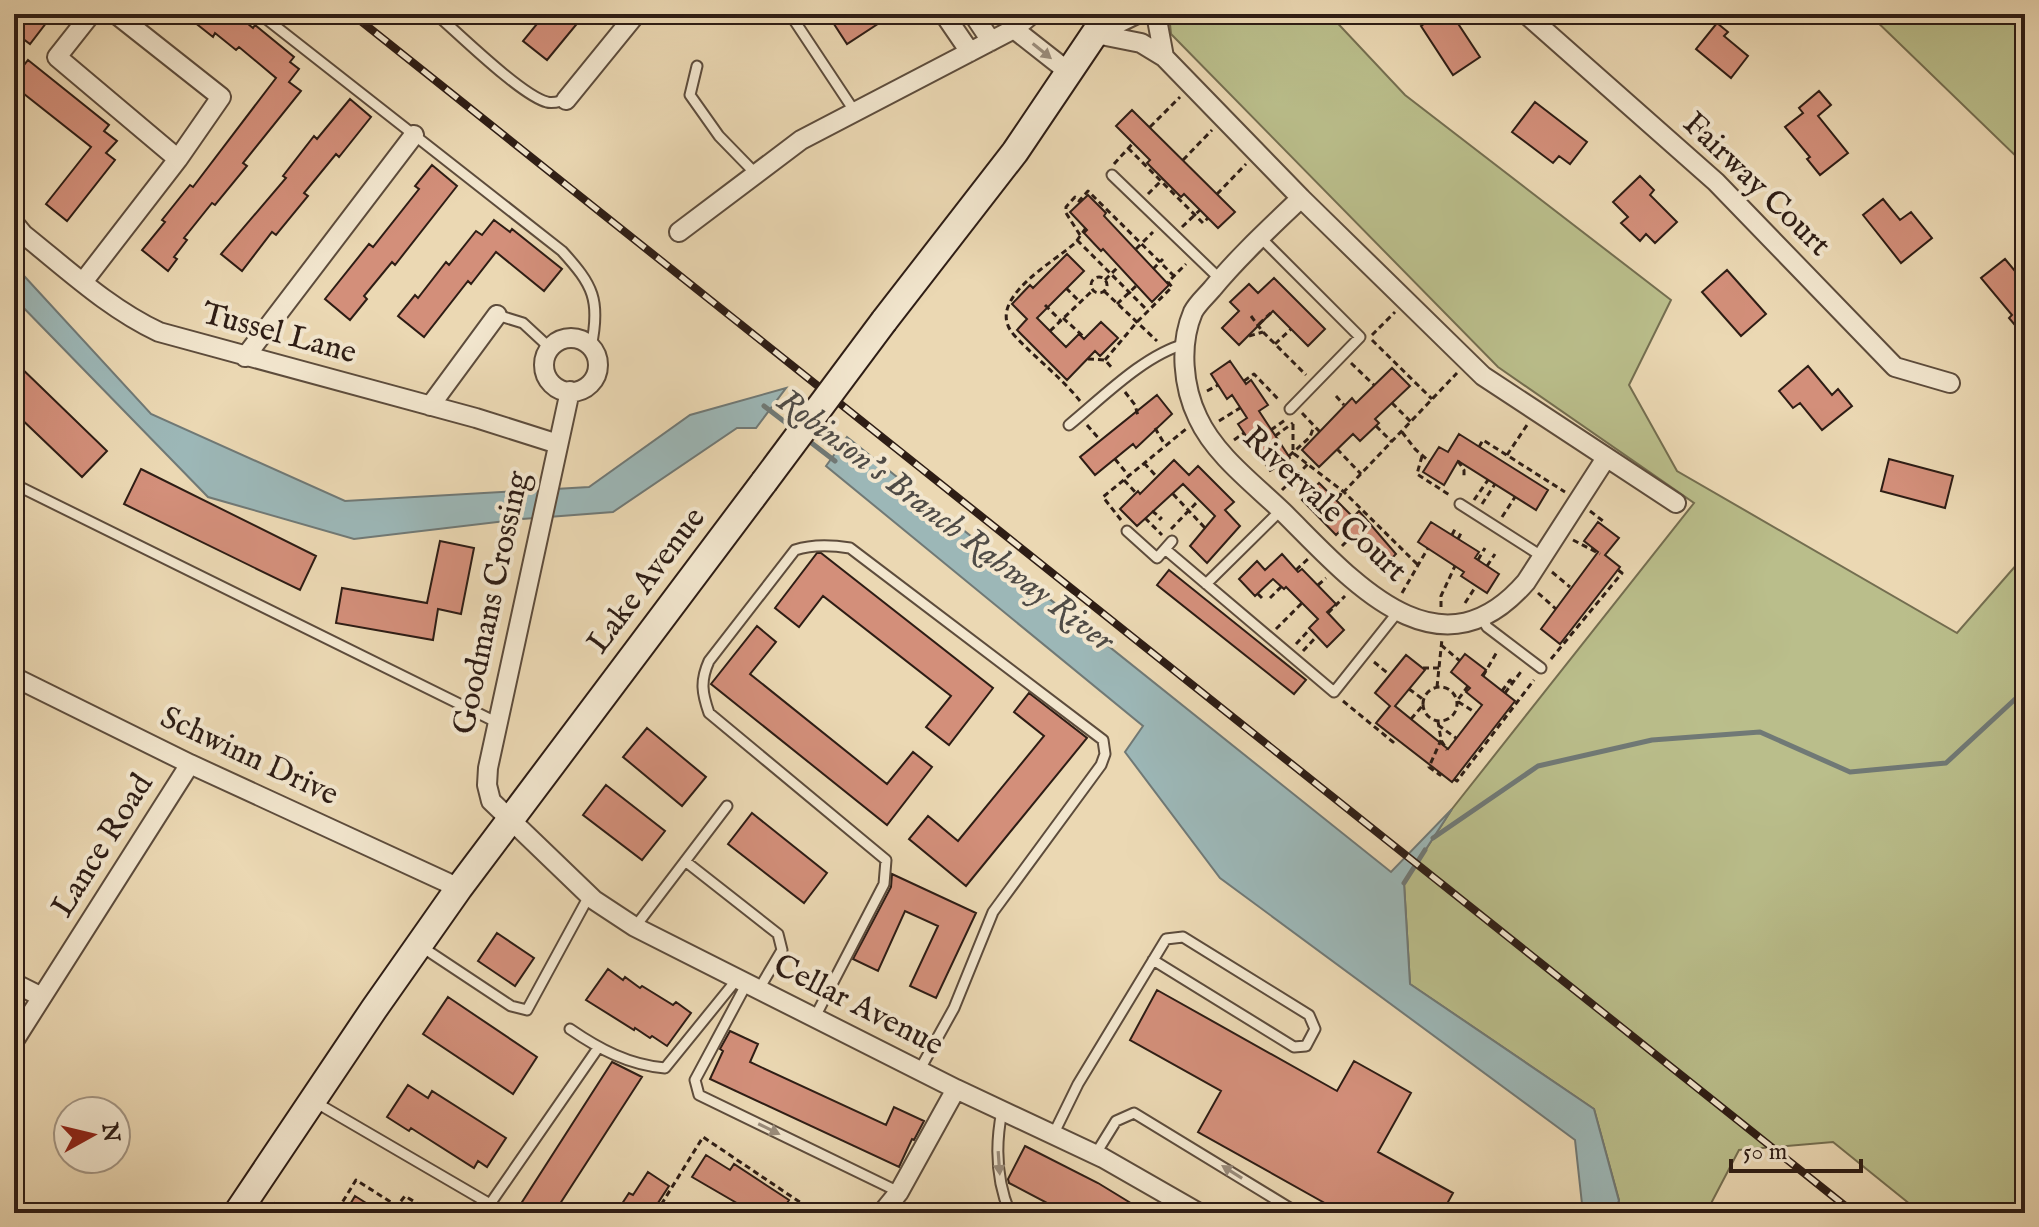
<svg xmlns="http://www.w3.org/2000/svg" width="2039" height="1227" font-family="'IM FELL English',serif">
<rect width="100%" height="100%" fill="#ebd8b3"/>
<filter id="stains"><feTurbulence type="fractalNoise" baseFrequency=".0025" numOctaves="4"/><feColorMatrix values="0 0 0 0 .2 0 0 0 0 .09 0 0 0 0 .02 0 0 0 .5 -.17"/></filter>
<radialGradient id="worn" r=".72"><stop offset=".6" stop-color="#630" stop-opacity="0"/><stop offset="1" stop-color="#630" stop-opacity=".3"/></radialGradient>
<!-- green -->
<path fill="#babe8b" stroke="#746e50" stroke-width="2" d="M1169,14h160l76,81 266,205 -42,85 48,86 280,162 68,-78v658h-104l-88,-71 -94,8 -33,63h-95l8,-13 -25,-91 -184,-125 -6,-101 48,-74 242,-306 -196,-136 -327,-333z
M1869,14h156v151z"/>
<!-- water -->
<path fill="#9cb7b7" stroke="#707976" stroke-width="2" d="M14,265l137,149 194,87 244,-14 101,-72 96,-27 -30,40h-19l-124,84 -91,7 -168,20 -146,-42 -194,-199z
M847,437l544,435 61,-63 -48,74 6,101 184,125 25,92 -8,12h-28l-8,-73 -355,-262 -95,-126 18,-26 -317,-260z"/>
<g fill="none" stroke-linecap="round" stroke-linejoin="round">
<!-- stream -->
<path stroke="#707976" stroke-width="5" d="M764,406l30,23
M805,438l30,23
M1433,838l105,-72 114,-26 108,-8 90,40 96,-9 79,-73
M1404,883l21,-33"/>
</g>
<!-- building -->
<path fill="#d38f7a" stroke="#2e1d15" stroke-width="2" d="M14,14h39l-23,30 -16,-12z
M184,14h52l17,14 2,-3 39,32 -4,5 9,7 -10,13 12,9 -58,72 4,3 -32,39 -3,-2 -28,35 3,2 -13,17 3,2 -9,12 -26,-21 23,-28 -3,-2 28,-35 3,2 83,-109 -37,-31 -3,3 -21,-17 -2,4z
M545,14h40l-38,46 -24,-19z
M842,14h51l-46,30 -15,-23z
M1439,14h31l-13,8 23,35 -27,18 -32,-49z
M1717,23l11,9 -4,4 24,20 -17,22 -35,-29z
M28,60l81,65 -5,6 13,10 -11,12 9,7 -48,61 -21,-17 45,-57 -77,-61v-8z
M1819,91l12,14 -13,11 30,37 -28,22 -13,-16 3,-2 -25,-30 18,-14 -4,-5z
M350,99l21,18 -32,40 -3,-3 -32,39 4,3 -32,39 -4,-3 -30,39 -21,-17 65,-76 -3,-2 31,-40 3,3z
M1535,102l52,40 -17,22 -11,-8 -6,7 -41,-31z
M1132,110l103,102 -17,16 -34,-34 -3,3 -34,-34 3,-3 -34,-34z
M432,165l25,21 -62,79 -3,-3 -28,34 3,3 -17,21 -25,-21 44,-55 4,3 46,-58 -4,-3z
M1640,176l14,14 -4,5 27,27 -22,21 -9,-9 -6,7 -19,-18 7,-6 -15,-15z
M1088,195l18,18 -2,3 65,69 -17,17 -49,-53 -2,2 -17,-18 3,-3 -17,-18z
M1883,199l17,21 11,-8 21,26 -31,25 -38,-48z
M494,220l16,12 2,-3 50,40 -18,22 -48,-39 -25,32 -3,-3 -44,56 -26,-21 17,-21 3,3 28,-36 3,3 27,-34 6,4z
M1067,254l17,17 -47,47 29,29 13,-13 5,5 17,-17 17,16 -18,18 -5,-5 -28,29 -50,-50 10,-11 -15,-15 18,-19 3,3z
M2005,259l20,24v54l-16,-19 3,-3 -31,-37z
M1727,270l39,44 -25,22 -39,-44z
M1274,278l51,51 -17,17 -35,-35 -34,34 -17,-17 17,-17 -9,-9 19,-18 9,9z
M14,361l93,90 -25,26 -68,-65z
M1230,361l16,23 5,-4 17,25 -9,6 31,47 -20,13 -32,-47 9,-6 -15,-23 -5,4 -16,-25z
M1808,366l24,29 6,-6 14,17 -30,24 -22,-27 -7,5 -14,-17z
M1392,368l18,18 -35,33 4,4 -19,18 -7,-7 -34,33 -17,-17 50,-52 4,5z
M1157,395l15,19 -36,34 -3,-4 -38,31 -15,-18z
M1459,434l89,56 -12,20 -78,-49 -14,24 -21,-13 16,-25 9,5z
M1889,459l64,17 -8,32 -64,-17z
M1174,460l15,15 9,-9 36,36 -9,8 15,16 -33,37 -17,-17 25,-30 -32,-32 -46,42 -17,-17 18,-18 2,3z
M141,469l175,87 -16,34 -176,-86z
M1319,483l34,34 6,-6 37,43 -16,17 -38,-42 -6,6 -34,-35z
M1431,522l48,30 -4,6 24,16 -12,19 -26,-17 3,-4 -46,-30z
M1598,522l21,16 -14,17 15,12 -60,77 -19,-15 57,-77 -14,-11z
M440,541l34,7 -13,66 -23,-5 -5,31 -97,-17 6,-35 85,15z
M817,553h4l172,135 -44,57 -23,-18 25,-31 -128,-100 -24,31 -24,-19z
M1282,554l16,18 4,-3 34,35 -9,8 17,18 -17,17 -18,-19 9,-9 -32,-32 -2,2 -11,-10 -18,17 -16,-17 18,-18 8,9z
M1169,570l137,110 -12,14 -137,-109z
M757,626l19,16 -26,32 137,110 26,-32 19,15 -45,58 -176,-141z
M1465,654l21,16 -4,5 33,26 -63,81 -76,-59 14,-17 -15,-13 31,-38 19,15 -30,36 53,43 34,-44 -16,-13 4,-4 -19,-16z
M1029,693l58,45 -121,148 -57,-47 19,-23 30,25 86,-105 -30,-24z
M647,728l59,49 -24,29 -59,-49z
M606,785l59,46 -23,29 -59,-45z
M752,813l75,60 -23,30 -76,-59z
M892,874l84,39 -40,85 -26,-12 28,-60 -33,-15 -27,60 -25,-12 38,-72z
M497,933l37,25 -19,28 -37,-25z
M608,969l15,11 2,-3 15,11 2,-2 31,19 3,-3 15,11 -24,33 -15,-10 -2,2 -15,-10 -1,2 -48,-30z
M1157,990l180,101 17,-30 57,32 -33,59 75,41 -11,20h-89l-11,-6 -3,4 -141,-79 23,-41 -91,-51z
M448,997l89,60 -24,37 -90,-60z
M730,1031l28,13 -8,18 136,63 8,-18 30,14 -10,19 -2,-1 -13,28 -189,-88 13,-28 -3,-2z
M612,1062l30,15 -88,136h-39z
M408,1085l20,13 4,-7 74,47 -19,29 -9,-6 -4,7 -63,-40 -2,3 -22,-14z
M1025,1146l73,37 49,30h-81l-57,-30 -1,-4z
M706,1155l24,15 4,-6 55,36 -8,13h-27l-62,-36z
M648,1172l21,14 -15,23 -3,-2 -3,6h-32l13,-20 4,2z
M355,1196l27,17h-37z"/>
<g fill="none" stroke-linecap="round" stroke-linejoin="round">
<defs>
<path id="lane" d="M260,14l302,237c31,34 39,49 29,96
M436,14c23,20 86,82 111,88 6,2 13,-1 19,-2
M790,14l65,98
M697,66l-7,29 29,41 37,38
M1112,175l108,104
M1261,238l99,99 -70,72
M497,315l26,8 27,25
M1069,425c33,-27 75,-70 116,-81
M14,484l484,239
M1460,504l83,53
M1127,531l30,27 15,-17
M1165,549l169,143 63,-79
M1206,584l75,-74
M1481,617l6,10 54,41
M685,861l93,73 4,16 -23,39
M635,927l92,-121
M422,947l89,59 16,4 62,-114
M747,983l-52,97 4,15 200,97
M815,1017l69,-133 2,-24 -177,-147c-7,-20 -9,-32 0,-52l86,-111c18,-6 37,-5 55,-2l253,192 2,14 -4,11 -108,147 -39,96 -35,63
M570,1029c29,20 59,36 95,39l73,-90
M315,1102l175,102 108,-156
M1002,1111c-7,35 -6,69 8,102
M1053,1135l25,-51 88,-145 17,-2 126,78 6,14 -9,17 -12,1 -141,-87
M1095,1155l21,-34 18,-8 164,100"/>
<path id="street" d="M91,14l-34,43 121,102 43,-62 -105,-83
M944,14l26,38
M973,14l18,27
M1156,14l8,43
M1526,14l190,168 179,185 55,16
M1014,29l56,44
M1098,33l39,-19
M1096,34l45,9 23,14 137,141 182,178 193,127
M566,100l70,-86
M1301,198c-30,29 -62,58 -89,91 -6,7 -15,15 -19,23 -14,33 -10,75 5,106 17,37 56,66 85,94 65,64 154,173 243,70l80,-124
M14,223l9,11c44,35 85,74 136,98l317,86 82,26
M679,232l122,-92 213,-111 18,-15
M83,282l95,-123
M544 365a27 27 0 1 1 54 0a27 27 0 1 1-54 0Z
M245,357l169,-222
M570,391l-82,377 -1,17 4,16 103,99 41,27 321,162 147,69 96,55
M430,406l67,-91
M14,677l176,87 269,124
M14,983l28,14
M14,1041l176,-277
M882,1213l17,-21 57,-103"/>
<path id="secondary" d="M884,321l131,-169 93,-138
M237,1213l137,-204 85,-121 305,-406"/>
</defs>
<!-- lane casing -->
<use href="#lane" stroke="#5d4c3c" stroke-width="13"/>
<!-- street casing -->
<use href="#street" stroke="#5d4c3c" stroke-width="22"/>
<!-- secondary casing -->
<use href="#secondary" stroke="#2e1d15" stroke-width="30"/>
<!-- path -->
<path stroke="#2e1d15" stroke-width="3" stroke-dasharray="6 4" stroke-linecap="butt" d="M1150,127l30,-30
M1128,148l75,75 5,-5
M1183,160l29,-30
M1114,164l19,-21
M1148,194l15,-15
M1217,194l29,-30
M1182,227l18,-17
M1080,235l-14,-22v-6l9,-10 4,4 9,-10 86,85
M1077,240l71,71
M1136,249l17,-17
M1153,269l10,-10
M1091 285a8 8 0 1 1 16 0a8 8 0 1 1-16 0Z
M1105,280l14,-14
M1066,288l14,14
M1104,291l53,50
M1117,304l19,-18
M1045,305l16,16
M1251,316l12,16 43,43
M1063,318l22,20
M1259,324l14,-13
M1050,331l43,-41
M1372,335l23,-23
M1249,336l14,-4
M1372,340l60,59
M1275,344l16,-15
M1088,359l17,1 8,9
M1105,360l32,-38 35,-35 -4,-5 18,-18
M1351,363l23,22
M1244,381l10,-7 25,26
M1207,391l11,-6
M1125,392l10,13 3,11
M1336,396l8,9
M1080,401c-19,-24 -45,-43 -66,-66 -31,-35 39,-72 61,-92 4,-5 7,-10 11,-15
M1392,403l19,19
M1302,413l18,19
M1219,421l21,-13
M1293,424v29l51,39 74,73
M1087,425l13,15
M1376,426l16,16
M1155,428l10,17
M1271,430l14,-10
M1402,432l13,17 15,13
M1275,436l18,-13
M1234,440l10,-7
M1479,447l4,-7 82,52
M1337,449l24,25
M1507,455l20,-30
M1289,456l21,-19 4,-11
M1422,456l-5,18 34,22
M1115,459l13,16
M1458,461l6,9v8
M1144,463l13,14
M1124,480l12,13
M1282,490l26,-26
M1173,494l33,35
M1330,494l3,-2 9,3
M1336,500l121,-127
M1474,500l14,-20
M1482,504l13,-20
M1152,511l9,7 -2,2
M1590,511l13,10 -3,3
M1502,517l13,-20
M1145,518l17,17
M1121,520l-18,-23 83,-68
M1171,529l28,-29
M1452,535l3,-6
M1458,539l3,-6
M1573,540l27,14
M1342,546l9,-9
M1478,560l7,-12
M1487,566l8,-12
M1296,570l12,-11
M1552,572l18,15
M1318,585l8,-7
M1402,593l26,-45
M1538,593l18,16
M1258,594l4,4
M1270,598l11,-11
M1465,603l11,-17
M1441,607v-11l14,-30
M1328,613l17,-17
M1276,629l26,-26
M1296,644l14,-15
M1441,645l19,16
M1303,651l14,-15
M1551,659l71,-86 -4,-3
M1374,662l16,13
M1423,668h16
M1483,676l15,-26
M1468,686l-11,15 19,12
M1423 704a17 17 0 1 1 34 0a17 17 0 1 1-34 0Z
M1437,687l5,-48
M1409,689l15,11
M1502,691l8,-11 2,2
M1505,693l18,-24
M1343,701l50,41 2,-4
M1411,719l12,-14
M1438,721l3,19 6,10
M1438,725l18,13
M1441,773l-1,2 -11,-8 12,-27
M1454,779l3,2 77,-101
M274,1203l15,10
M325,1213l4,-8 8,6 19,-31 41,26 8,-10 28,17
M656,1213l47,-76 113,76"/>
<!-- lane -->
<use href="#lane" stroke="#f2e6ce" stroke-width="9"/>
<!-- street -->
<use href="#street" stroke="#f2e6ce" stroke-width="18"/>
<!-- secondary -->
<use href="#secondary" stroke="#f2e6ce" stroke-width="26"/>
<defs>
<path id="rail" d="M352,14l1502,1199"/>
</defs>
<!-- rail casing -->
<use href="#rail" stroke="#2e1d15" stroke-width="8"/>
<!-- rail -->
<use href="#rail" stroke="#f2e6ce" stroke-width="5" stroke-dasharray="15" stroke-linecap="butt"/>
<defs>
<path id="secondary-bridge" d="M764,482l120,-161"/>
</defs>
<!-- secondary-bridge casing -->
<use href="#secondary-bridge" stroke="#2e1d15" stroke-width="30" stroke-linecap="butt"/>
<!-- secondary-bridge -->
<use href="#secondary-bridge" stroke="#f2e6ce" stroke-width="26"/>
</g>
<!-- one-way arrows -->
<defs><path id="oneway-solid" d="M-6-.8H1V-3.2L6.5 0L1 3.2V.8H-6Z" transform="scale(2)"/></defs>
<g fill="#9a8c7b">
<use href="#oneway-solid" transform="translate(1042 51) rotate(39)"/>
<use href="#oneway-solid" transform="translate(769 1129) rotate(26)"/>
<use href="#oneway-solid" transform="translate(999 1163) rotate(86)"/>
<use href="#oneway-solid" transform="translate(1232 1172) rotate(-148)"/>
</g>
<g text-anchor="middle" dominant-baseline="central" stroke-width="8" stroke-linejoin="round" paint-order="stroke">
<!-- street labels -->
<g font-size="32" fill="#2e1d15" stroke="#f2e6ce">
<text transform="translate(1756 185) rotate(44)">Fairway Court</text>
<text transform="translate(279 334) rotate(15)">Tussel Lane</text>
<text transform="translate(1324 505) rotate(43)">Rivervale Court</text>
<text transform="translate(647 581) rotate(-53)">Lake Avenue</text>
<text transform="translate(492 603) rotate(-78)">Goodmans Crossing</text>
<text transform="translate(249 757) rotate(25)">Schwinn Drive</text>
<text transform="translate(103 846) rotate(-58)">Lance Road</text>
<text transform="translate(858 1006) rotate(27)">Cellar Avenue</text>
</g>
<!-- water labels -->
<g font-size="34" font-style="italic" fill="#4f4b46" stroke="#f2e6ce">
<text transform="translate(945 521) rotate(37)">Robinson's Branch Rahway River</text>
</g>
</g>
<!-- margin -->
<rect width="2039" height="1227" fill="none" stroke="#ebd8b3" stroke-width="48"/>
<rect x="16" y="16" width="2007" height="1195" fill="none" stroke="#2e1d15" stroke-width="4"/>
<rect x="24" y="24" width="1991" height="1179" fill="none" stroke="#2e1d15" stroke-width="2"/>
<!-- north arrow -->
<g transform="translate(92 1135) rotate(82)"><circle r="38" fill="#f2e6ce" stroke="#a49684" stroke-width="2"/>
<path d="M0-6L14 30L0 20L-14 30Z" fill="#8f2418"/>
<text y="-12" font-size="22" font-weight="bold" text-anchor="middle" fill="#2e1d15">N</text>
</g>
<!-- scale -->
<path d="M1731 1159v12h130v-12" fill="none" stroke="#2e1d15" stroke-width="4"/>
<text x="1743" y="1159" font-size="24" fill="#2e1d15" stroke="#f2e6ce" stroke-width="6" paint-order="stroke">50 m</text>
<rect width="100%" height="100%" filter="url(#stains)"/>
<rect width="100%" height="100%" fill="url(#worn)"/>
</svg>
